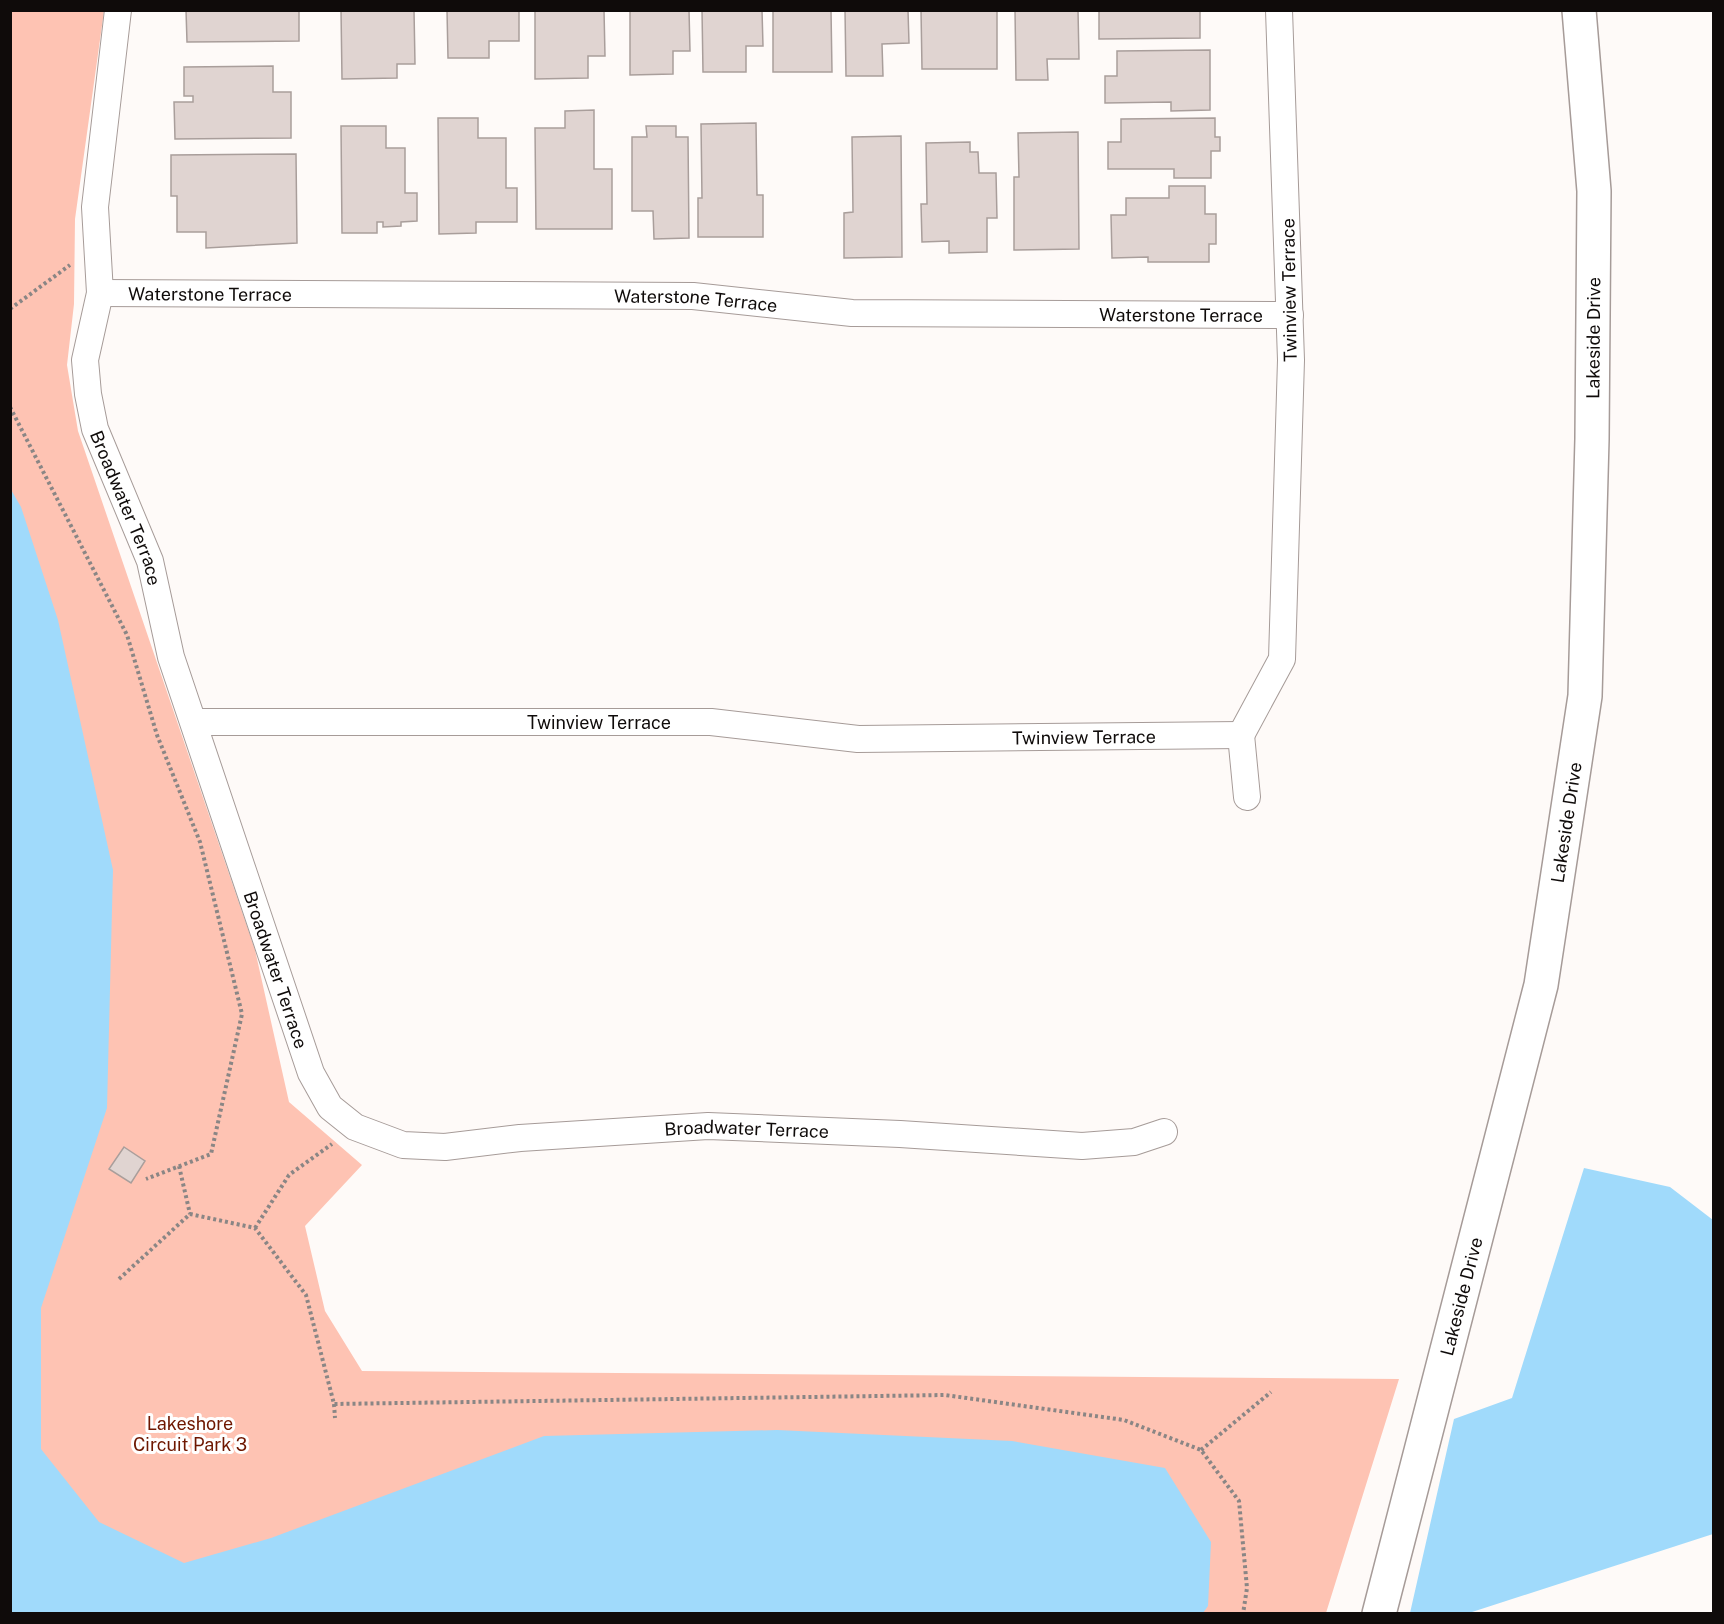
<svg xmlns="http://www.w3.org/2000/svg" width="1724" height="1624" font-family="'Public Sans',sans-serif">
<rect width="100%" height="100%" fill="#fefaf8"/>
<!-- green -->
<path fill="#fec3b3" d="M11,11h93l-29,208 -1,85 -7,61 11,66 177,519 34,152 73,63 -57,61 20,85 37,60 1037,8 -73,234 -1315,1z"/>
<!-- water -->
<path fill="#a0dafb" d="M10,488l11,19 37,113 55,250 -6,238 -66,200v141l58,73 85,41 87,-25 273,-102 233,-6 235,11 153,27 46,74 -3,64 -5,7h-1192z
M1584,1168l86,19 43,33v314l-244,79h-59l44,-194 58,-21z"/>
<!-- building -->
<path fill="#e0d4d1" stroke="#a99e9b" stroke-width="1.5" d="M186,10h113v31l-112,1z
M341,10h73l1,54h-18v14l-55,1z
M447,10h72v31h-30v17h-41z
M535,10h69l1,46h-17v22l-53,1z
M630,10h59l1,41h-17v23l-43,1z
M702,10h60l1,36h-17v26h-43z
M773,10h58l1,62h-59z
M845,10h63l1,33 -27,1 1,32h-37z
M921,10h76v59h-75z
M1015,10h63l1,49h-32l1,21h-32z
M1099,10h101v28l-101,1z
M1210,50v60l-39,1v-9l-66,1v-27h12v-25z
M273,66v26h18v46l-116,1 -1,-37h19v-6h-9v-29z
M594,110v59h18v60h-76l-1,-101h30v-17z
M438,118h40v20h28v50h11v34h-41v11l-37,1z
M1215,118v19h5v14h-9v27h-37v-9h-66v-27h13v-23z
M756,123l1,72h6v42h-65v-39h4l-1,-74z
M341,126h45v22h19v45h12v28l-16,1v4l-18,1v-5h-6v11h-35z
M646,126h30v11h12l1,101 -35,1 -1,-28h-21v-74h15z
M1078,132l1,117 -65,1v-73h5l-1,-44z
M901,136l1,121 -58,1v-45l9,-1 -1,-75z
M970,142v10h8l1,21h17l1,45h-10v34l-38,1v-12l-27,1 -1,-38h6l-1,-61z
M296,154l1,89 -91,5v-16h-29v-36h-6v-41z
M1169,186h36v28h11v30h-7v18h-61v-5l-36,1 -1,-43h15v-17h43z
M124,1147l21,14 -14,22 -22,-14z"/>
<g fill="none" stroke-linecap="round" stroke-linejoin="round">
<defs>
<g id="street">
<path id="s1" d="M118,10l-23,197 5,86 -15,67 3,34 7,35 55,132 21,96 140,416 19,34 25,20 48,18 42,2 75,-9 188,-12 192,8 182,12 52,-4 30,-10"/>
<path id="s2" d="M100,293l593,3 159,17 438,2"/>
<path id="s3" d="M194,722h517l147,17 383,-4"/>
<path d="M1241,735l41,-76 9,-299 -12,-350"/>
<path d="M1241,735l6,62"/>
</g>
<g id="secondary">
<path id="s4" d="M1379,1614l162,-629 44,-289 7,-257 2,-248 -15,-181"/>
</g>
</defs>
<!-- street casing -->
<use href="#street" stroke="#a69b98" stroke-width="28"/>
<!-- secondary casing -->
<use href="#secondary" stroke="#a69b98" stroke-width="36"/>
<!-- path -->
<path stroke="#8a8685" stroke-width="4" stroke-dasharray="3 3" stroke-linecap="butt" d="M10,309l60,-44
M10,407l117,228 30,100 43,107 42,172 -31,140 -65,25
M179,1166l11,48
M255,1228l34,-53 43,-31
M119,1279l71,-65 65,14 51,67 28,109 611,-9 179,25 77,30 38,51 8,87 -4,26
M334,1404l1,14
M1201,1450l70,-58"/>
<!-- street -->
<use href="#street" stroke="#fff" stroke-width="26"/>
<!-- secondary -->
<use href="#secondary" stroke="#fff" stroke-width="33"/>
</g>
<g text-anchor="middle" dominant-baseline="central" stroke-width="6" stroke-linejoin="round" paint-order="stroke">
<!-- street labels -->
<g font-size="18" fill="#0f0b0a" stroke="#fff">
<text transform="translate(1289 290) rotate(-91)">Twinview Terrace</text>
<text stroke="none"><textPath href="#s2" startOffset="110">Waterstone Terrace</textPath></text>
<text stroke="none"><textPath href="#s2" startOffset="596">Waterstone Terrace</textPath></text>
<text stroke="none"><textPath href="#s2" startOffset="1082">Waterstone Terrace</textPath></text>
<text stroke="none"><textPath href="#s4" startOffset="1300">Lakeside Drive</textPath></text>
<text stroke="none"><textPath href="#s1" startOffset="508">Broadwater Terrace</textPath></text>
<text stroke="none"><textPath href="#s3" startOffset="405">Twinview Terrace</textPath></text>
<text stroke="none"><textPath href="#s3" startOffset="891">Twinview Terrace</textPath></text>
<text stroke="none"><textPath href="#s4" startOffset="814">Lakeside Drive</textPath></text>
<text stroke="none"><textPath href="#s1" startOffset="994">Broadwater Terrace</textPath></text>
<text stroke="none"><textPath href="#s1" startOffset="1570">Broadwater Terrace</textPath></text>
<text stroke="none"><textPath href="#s4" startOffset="328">Lakeside Drive</textPath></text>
</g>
<!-- park labels -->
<g font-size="18" fill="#6e1700" stroke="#fff">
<text x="190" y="1423">Lakeshore<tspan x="190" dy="21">Circuit Park 3</tspan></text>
</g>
</g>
<!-- border -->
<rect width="1724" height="1624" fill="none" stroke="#0f0b0a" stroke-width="24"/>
</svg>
